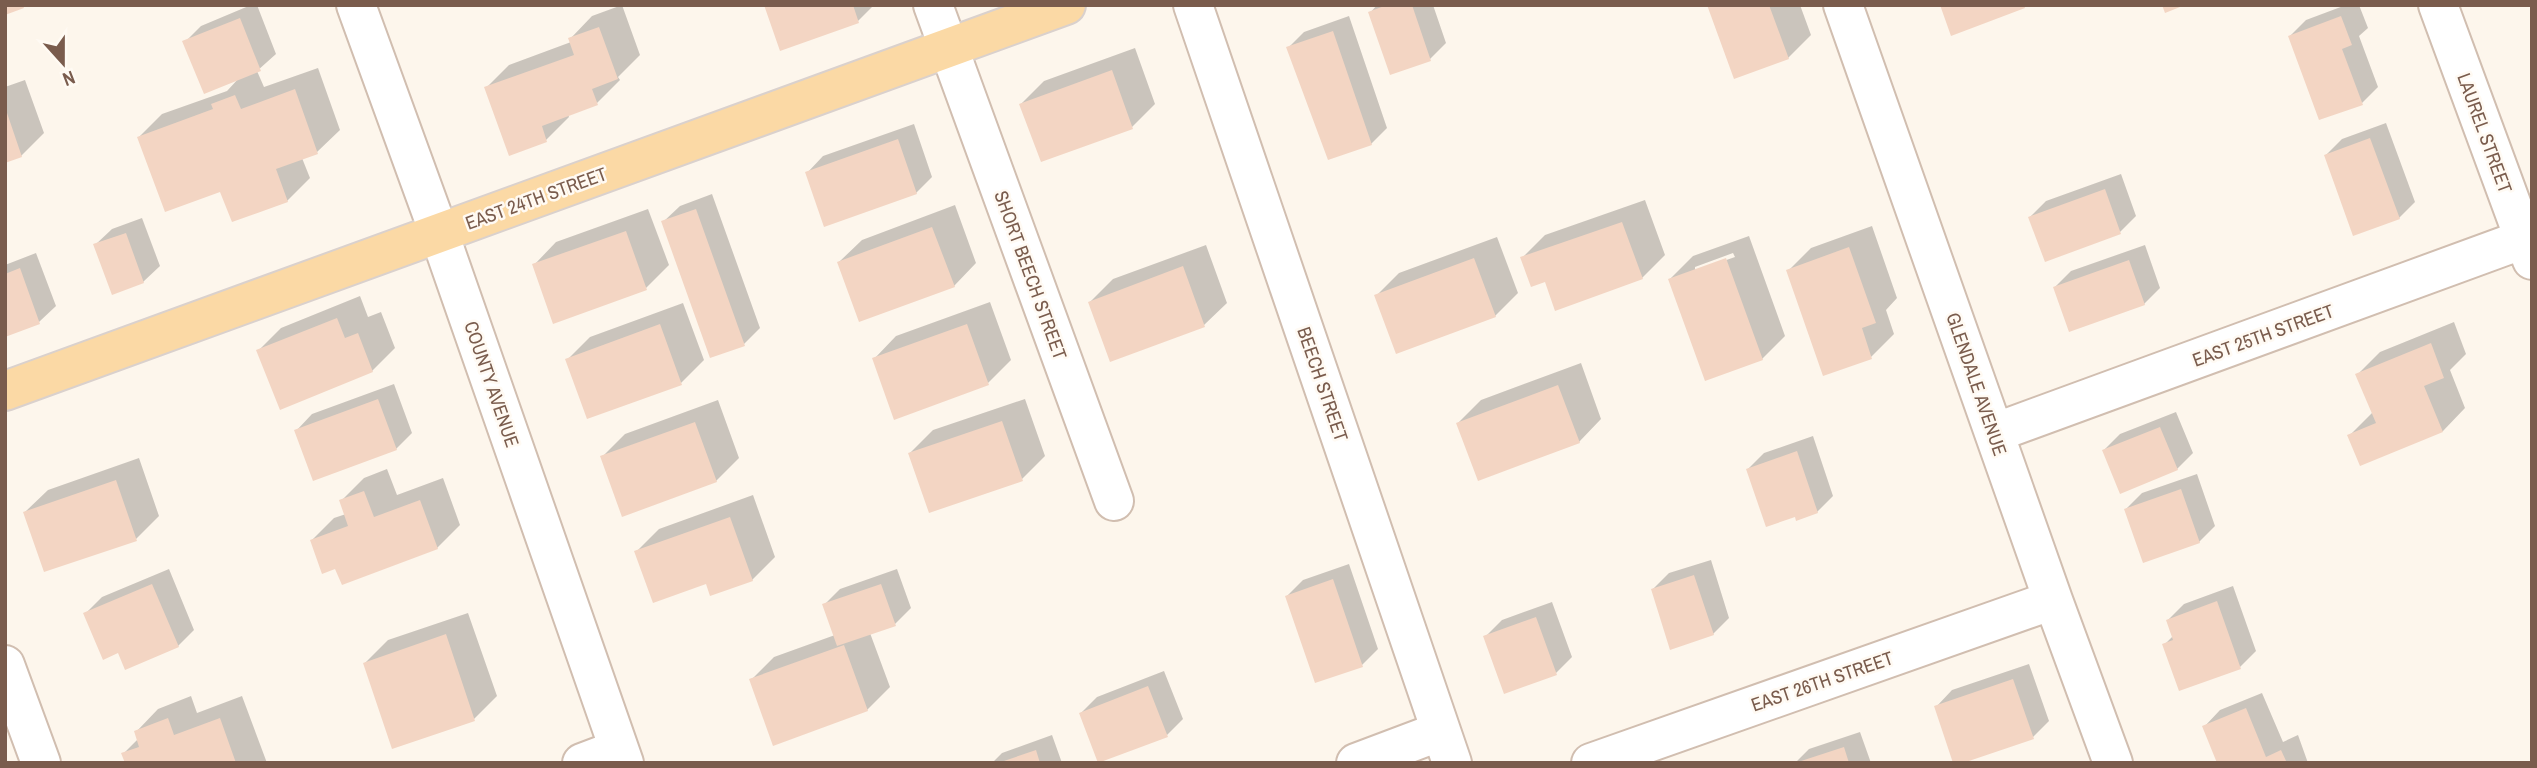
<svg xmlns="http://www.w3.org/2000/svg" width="2537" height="768" font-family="'Archivo Narrow',sans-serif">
<rect width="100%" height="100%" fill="#fdf6ec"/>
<!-- shadow -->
<path fill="#0003" fill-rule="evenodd" d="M251,5h6l19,49 -19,17 7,16 54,-19 22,62 -23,22 -15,6 8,20 -23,23 -66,-12 -82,-52 23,-23 65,-23 12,-13 -54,-36 16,-16z
M622,5l18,50 -22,22 2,3 -23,23 -29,11 1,3 -23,23 -60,-52 23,-23 62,-23 -1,-3 22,-23z
M766,5h108l-16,16z
M1377,5h56l13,38 -16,16 -60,-46z
M1709,5h91l11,30 -23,23z
M2346,5h13l9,23 -9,8 19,51 -16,16 -72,-67 16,-16z
M1349,16l38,112 -16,16 -83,-96 16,-16z
M1135,48l20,56 -23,23 -111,-23 23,-23z
M25,80l19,53 -23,23 -16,5v-74z
M2386,123l29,79 -16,16 -73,-63 16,-16z
M914,124l18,53 -16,16 -109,-20 16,-17z
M2121,174l15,42 -16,16 -90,-15 16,-16z
M712,194l48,134 -16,16 -81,-122 17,-16z
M1645,200l20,55 -23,23 -96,2 -24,-22 23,-23z
M955,205l21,58 -22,23 -115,-24 23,-22z
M648,209l21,56 -23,23 -112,-23 22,-23z
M142,218l18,48 -17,16 -48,-37 17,-16z
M1872,226l25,72 -11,12 8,24 -23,23 -83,-86 23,-23z
M1749,236l36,100 -23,23 -92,-80 23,-23zM1733,253l2,4 -40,14v-4z
M1497,237l21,56 -23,23 -119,-20 23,-23z
M1206,245l21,58 -23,22 -93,35 -21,-58 23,-23z
M2145,245l15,43 -16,16 -89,-17 16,-16z
M36,253l20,53 -17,16 -34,13v-70z
M360,296l8,21 13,-5 14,36 -23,23 -114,-20 23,-23z
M990,302l21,58 -23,23 -114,-24 22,-23z
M683,303l21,57 -23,23 -114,-23 23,-23z
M2454,322l12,32 -16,16 15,38 -22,23 -82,33 -12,-28 24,-24 -16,-37 23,-23z
M1581,363l20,56 -22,23 -121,-19 23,-23z
M394,384l18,49 -16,16 -100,-18 16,-17z
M1025,399l20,57 -23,23 -92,32 -20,-58 23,-23z
M718,400l21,58 -23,23 -114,-24 23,-23z
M2176,412l17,41 -16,16 -73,-19 16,-16z
M1813,436l20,60 -16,16 -69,-43 16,-16z
M139,458l20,58 -23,23 -111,-27 23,-22z
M387,469l10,26 46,-17 17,47 -23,23 -101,19 -24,-27 22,-22 12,-4 -5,-13 23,-23z
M2197,474l18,52 -16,16 -73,-33 16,-16z
M753,495l22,62 -23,23 -45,2 -71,-30 23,-23z
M1711,560l18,58 -16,16 -60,-45 16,-16z
M1349,564l29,85 -16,16 -75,-69 16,-16z
M169,569l25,61 -16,16 -59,5 -34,-37 17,-17z
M897,569l14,39 -16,16 -25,9 20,54 -23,23 -116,-30 23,-23 61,-22 -11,-30 16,-16z
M2233,586l23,65 -16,16 -76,-22 9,-9 -5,-16 16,-16z
M1552,602l20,55 -16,16 -71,-36 17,-17z
M468,613l29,83 -23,23 -109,-56 23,-23z
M2029,664l20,57 -16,16 -97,-30 16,-17z
M1164,671l19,48 -16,16 -86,-22 16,-16z
M2262,693l21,49 15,-7 10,28h-89l-15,-36 16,-17z
M191,696l6,17 45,-17 25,67h-140l-4,-9 15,-15 -2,-7 22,-23z
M1860,732l11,31h-76l14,-14z
M1052,735l10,28h-70l10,-10z"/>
<!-- building -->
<path fill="#f3d5c3" d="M5,5h18l1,3 -19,7z
M764,5h89l6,18 -79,28z
M1387,5h25l19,56 -41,14 -22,-63z
M1707,5h62l20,54 -55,20z
M1940,5h84l1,3 -74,28z
M2162,5h23l-20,8z
M2341,16l11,29 -10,4 21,56 -44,15 -31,-84z
M240,18l21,53 -57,23 -22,-53z
M599,27l19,52 -26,10 6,16 -56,21 5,16 -38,14 -25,-69 90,-32 -6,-17z
M1333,31l39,114 -44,15 -42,-113z
M1112,70l21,59 -92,33 -22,-58z
M295,89l23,65 -42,15 12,33 -56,20 -12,-30 -55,20 -28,-75 76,-28 -2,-5 24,-9 6,14z
M6,110l16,47 -17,6v-52z
M2370,138l30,81 -47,17 -29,-81z
M898,139l19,55 -93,33 -19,-55z
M2105,189l16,45 -76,28 -17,-45z
M696,209l49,137 -35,12 -49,-137z
M1622,222l21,57 -88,32 -10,-29 -14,5 -11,-30z
M932,227l23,60 -96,35 -22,-60z
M626,231l21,59 -94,34 -21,-60z
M126,233l18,50 -32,12 -19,-51z
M1849,247l27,76 -14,5 10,31 -49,17 -37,-106z
M1474,258l22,59 -100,37 -22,-59z
M1726,258l37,102 -58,21 -37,-102z
M2129,260l16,45 -76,27 -16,-45z
M1183,266l22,61 -95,35 -22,-60z
M20,268l20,56 -35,13v-63z
M337,318l8,20 13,-5 15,39 -93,38 -24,-60z
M660,324l22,61 -95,34 -22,-60z
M967,324l22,61 -95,35 -22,-62z
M2431,343l13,35 -20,8 19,46 -83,34 -13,-31 29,-12 -21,-49z
M1558,385l22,58 -102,38 -22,-58z
M378,399l19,51 -84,31 -19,-51z
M1002,421l21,60 -94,32 -21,-60z
M695,422l22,60 -95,35 -22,-61z
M2160,427l18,43 -58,24 -18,-44z
M1797,451l21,62 -22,8 -1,-4 -29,10 -20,-58z
M116,480l21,61 -93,31 -21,-60z
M2181,489l19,54 -57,20 -19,-54z
M364,491l10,26 46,-17 18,49 -96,36 -7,-16 -13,5 -12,-34 38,-14 -9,-26z
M730,517l23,64 -43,15 -4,-12 -53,19 -19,-52z
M1694,575l20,60 -44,15 -19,-61z
M1333,579l30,88 -48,16 -30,-87z
M152,584l27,63 -54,23 -7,-17 -15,7 -20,-47z
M881,584l15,42 -59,20 -15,-42z
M2217,601l24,68 -62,22 -17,-47 11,-4 -7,-20z
M1536,617l21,58 -53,19 -21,-58z
M446,634l29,87 -83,28 -29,-86z
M844,645l24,66 -95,35 -24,-67z
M2013,679l21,60 -71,24h-10l-19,-57z
M1148,686l20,51 -70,26 -19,-50z
M2246,708l20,49 15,-7 6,13h-70l-15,-37z
M168,718l6,17 46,-17 16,45h-111l-4,-10 18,-6 -5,-16z
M1844,747l5,16h-51v-1z
M1036,750l4,13h-39v-1z"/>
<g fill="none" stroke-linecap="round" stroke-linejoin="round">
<defs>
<path id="minor" d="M356,5l83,228 185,530
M933,5l181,496
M1193,5l259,758
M1843,5l210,595 60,163
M2438,5l94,255
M1994,433l538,-197
M5,665l36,98
M582,763l37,-14
M1356,763l85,-32
M1591,763l462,-163"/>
<path id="major" d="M5,391l1061,-386"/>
</defs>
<!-- minor casing -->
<use href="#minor" stroke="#d1beb0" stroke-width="42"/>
<!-- major casing -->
<use href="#major" stroke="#dad1cd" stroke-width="42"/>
<!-- minor -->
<use href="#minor" stroke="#fff" stroke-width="38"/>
<!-- major -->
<use href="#major" stroke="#fbd9a5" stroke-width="38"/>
</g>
<g text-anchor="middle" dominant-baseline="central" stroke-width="5" stroke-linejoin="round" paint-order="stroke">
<!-- street labels -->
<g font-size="19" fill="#7a5c4d" stroke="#fffaf3">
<text transform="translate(2485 133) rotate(70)">LAUREL STREET</text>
<text transform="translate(536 198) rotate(-20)">EAST 24TH STREET</text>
<text transform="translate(1031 275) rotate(70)">SHORT BEECH STREET</text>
<text transform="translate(2263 335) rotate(-20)">EAST 25TH STREET</text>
<text transform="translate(492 384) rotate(71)">COUNTY AVENUE</text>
<text transform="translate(1323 384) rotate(71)">BEECH STREET</text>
<text transform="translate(1977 384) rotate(71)">GLENDALE AVENUE</text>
<text transform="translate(1822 681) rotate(-19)">EAST 26TH STREET</text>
</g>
</g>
<!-- border -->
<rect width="2537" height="768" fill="none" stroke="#7a5c4d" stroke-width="14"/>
<!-- north arrow -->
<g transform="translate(63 63) rotate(159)" stroke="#fffaf3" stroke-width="5" paint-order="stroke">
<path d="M0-5L12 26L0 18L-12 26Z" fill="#7a5c4d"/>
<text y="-10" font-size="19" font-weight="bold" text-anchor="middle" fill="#7a5c4d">N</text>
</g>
</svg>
